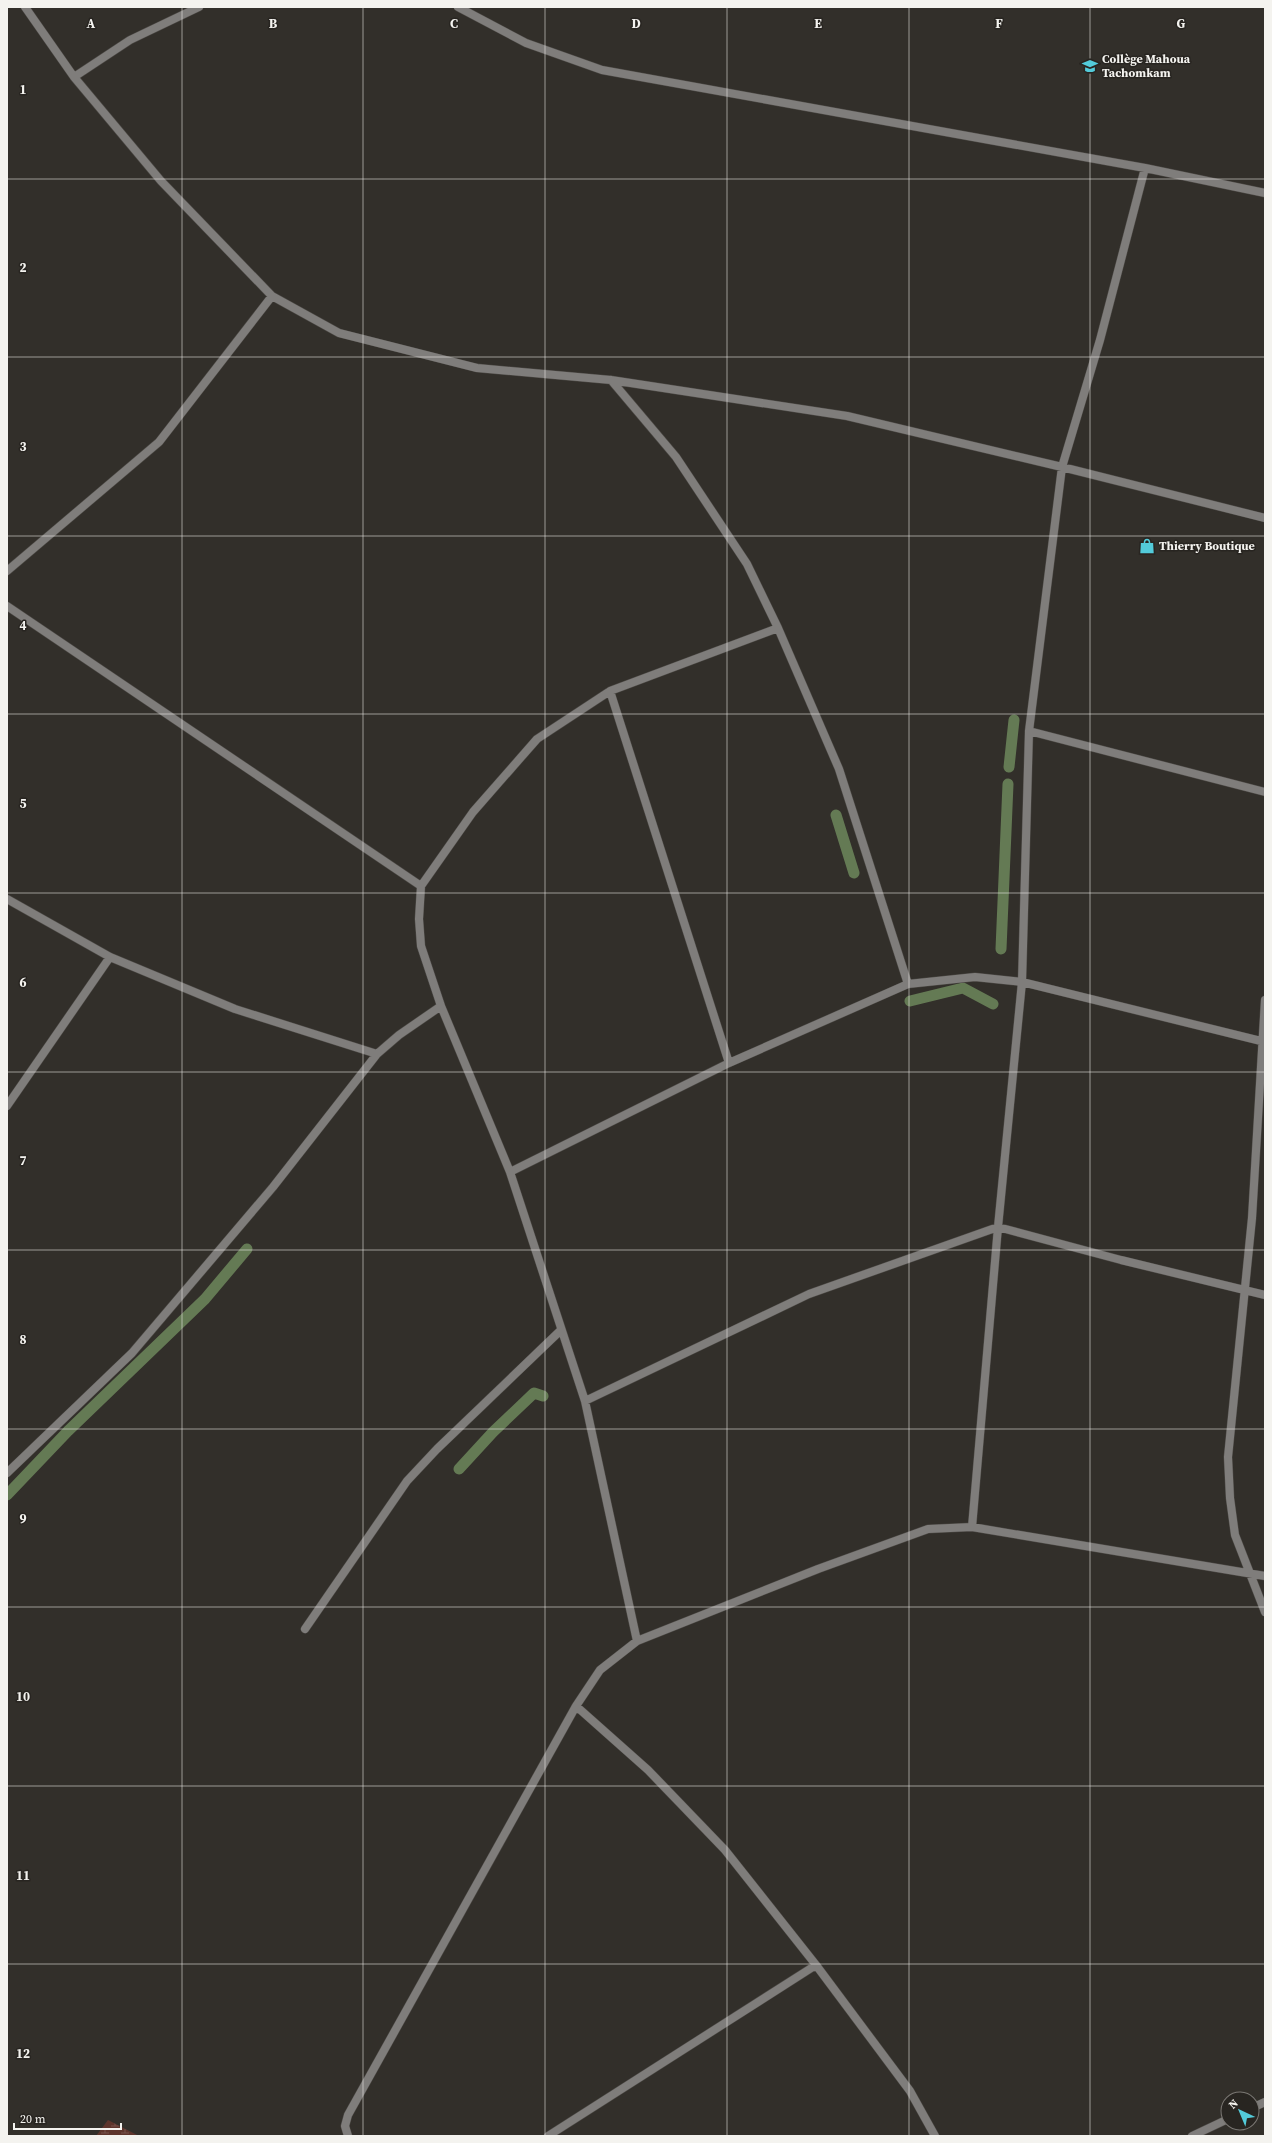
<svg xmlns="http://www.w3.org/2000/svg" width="1272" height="2143" font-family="'Source Serif 4',serif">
<defs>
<pattern id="wetland-marsh" width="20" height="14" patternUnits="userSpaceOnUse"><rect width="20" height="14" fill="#5e352c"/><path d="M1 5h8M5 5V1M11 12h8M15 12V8" fill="none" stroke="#76534b"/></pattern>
</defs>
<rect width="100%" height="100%" fill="#322f2a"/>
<!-- wetland -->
<path fill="url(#wetland-marsh)" d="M108,2120l31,16h-43z"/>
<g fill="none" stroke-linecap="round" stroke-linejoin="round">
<!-- stream -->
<path stroke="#647a54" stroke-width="11" d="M1009,767l5,-47
M836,815l18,58
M1001,949l7,-165
M910,1001l53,-13 30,16
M459,1469l34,-37 41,-39 9,3
M7,1495l61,-64 137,-132 42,-50"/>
<defs>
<path id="street" d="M25,7l49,70 87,104 111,115 67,37 138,35 134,12 236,36 215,51 203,51
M458,7l68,36 76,27 543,98 120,25
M74,77l56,-37 69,-33
M611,380l65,77 71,107 31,64 61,141 69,215
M7,571l152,-129 113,-146
M7,606l414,280 -2,33 2,27 20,60 69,166 75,229 52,240
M610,691l119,372
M1029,731l236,61
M421,886l52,-74 64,-73 73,-48 168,-63
M7,899l103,58 125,52 142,45
M1265,1000l-13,218 -24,239 2,41 5,37 30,77
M7,1106l103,-149
M510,1172l219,-109 179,-79 67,-7 47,5 243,60
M585,1401l224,-107 189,-67 123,33 144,35
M7,1473l125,-120 141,-166 104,-133 22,-19 42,-29
M972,1527l26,-300 24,-245 7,-251 33,-264 38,-127 45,-172
M305,1629l102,-148 30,-32 124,-119
M576,1706l72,64 77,80 91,115 94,126 25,45
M1252,2108l13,-6
M348,2136l-3,-10 3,-11 228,-409 24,-36 37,-29 181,-72 110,-40 44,-2 293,49
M548,2136l268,-171
M1192,2136l36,-17"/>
</defs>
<!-- street casing -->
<use href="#street" stroke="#4d4a46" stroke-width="9"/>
<!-- street -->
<use href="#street" stroke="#7f7d7b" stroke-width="8"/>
</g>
<!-- grid -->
<path fill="none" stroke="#f4f3ef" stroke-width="1" stroke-opacity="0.55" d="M182,7v2129M363,7v2129M545,7v2129M727,7v2129M909,7v2129M1090,7v2129M7,179h1258M7,357h1258M7,536h1258M7,714h1258M7,893h1258M7,1072h1258M7,1250h1258M7,1429h1258M7,1607h1258M7,1786h1258M7,1964h1258"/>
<!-- icons -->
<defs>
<symbol id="school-bare" viewBox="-9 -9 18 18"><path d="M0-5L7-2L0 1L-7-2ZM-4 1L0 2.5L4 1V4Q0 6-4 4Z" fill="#53cbda" stroke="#282521" stroke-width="2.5" paint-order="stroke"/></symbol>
<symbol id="shop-bare" viewBox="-9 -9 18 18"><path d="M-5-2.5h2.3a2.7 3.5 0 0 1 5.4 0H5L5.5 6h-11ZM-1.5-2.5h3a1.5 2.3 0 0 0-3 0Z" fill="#53cbda" stroke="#282521" stroke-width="2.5" paint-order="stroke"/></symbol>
</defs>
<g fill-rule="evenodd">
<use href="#school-bare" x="1079" y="55" width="22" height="22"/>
<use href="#shop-bare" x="1136" y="535" width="22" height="22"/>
</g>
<g text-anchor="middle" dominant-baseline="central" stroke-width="3" stroke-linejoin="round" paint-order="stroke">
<!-- poi labels -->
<g font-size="12" font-weight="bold" fill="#f4f3ef" stroke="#282521" text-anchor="start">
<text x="1102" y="59">Collège Mahoua<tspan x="1102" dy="14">Tachomkam</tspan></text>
<text x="1159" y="546">Thierry Boutique</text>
</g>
</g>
<g font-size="13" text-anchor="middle" font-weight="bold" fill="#f4f3ef" stroke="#282521" stroke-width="3" stroke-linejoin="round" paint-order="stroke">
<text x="91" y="28">A</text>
<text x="273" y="28">B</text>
<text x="454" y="28">C</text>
<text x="636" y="28">D</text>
<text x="818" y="28">E</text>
<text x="999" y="28">F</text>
<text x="1181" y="28">G</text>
<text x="23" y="94">1</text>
<text x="23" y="272">2</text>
<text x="23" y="451">3</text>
<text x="23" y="630">4</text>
<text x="23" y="808">5</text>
<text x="23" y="987">6</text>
<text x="23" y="1165">7</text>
<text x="23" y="1344">8</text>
<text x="23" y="1523">9</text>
<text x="23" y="1701">10</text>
<text x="23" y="1880">11</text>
<text x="23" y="2058">12</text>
</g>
<!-- border -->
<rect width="1272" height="2143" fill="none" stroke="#f4f3ef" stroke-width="16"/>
<!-- north arrow -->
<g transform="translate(1240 2111) rotate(316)"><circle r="19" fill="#282521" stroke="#7a7773"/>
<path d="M0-3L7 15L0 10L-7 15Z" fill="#53cbda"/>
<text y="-6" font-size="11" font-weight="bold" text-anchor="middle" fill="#f4f3ef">N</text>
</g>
<!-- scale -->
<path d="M14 2123v6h107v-6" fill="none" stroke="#f4f3ef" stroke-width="2"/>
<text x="20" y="2123" font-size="12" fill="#f4f3ef" stroke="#282521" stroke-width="3" paint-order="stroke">20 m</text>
</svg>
